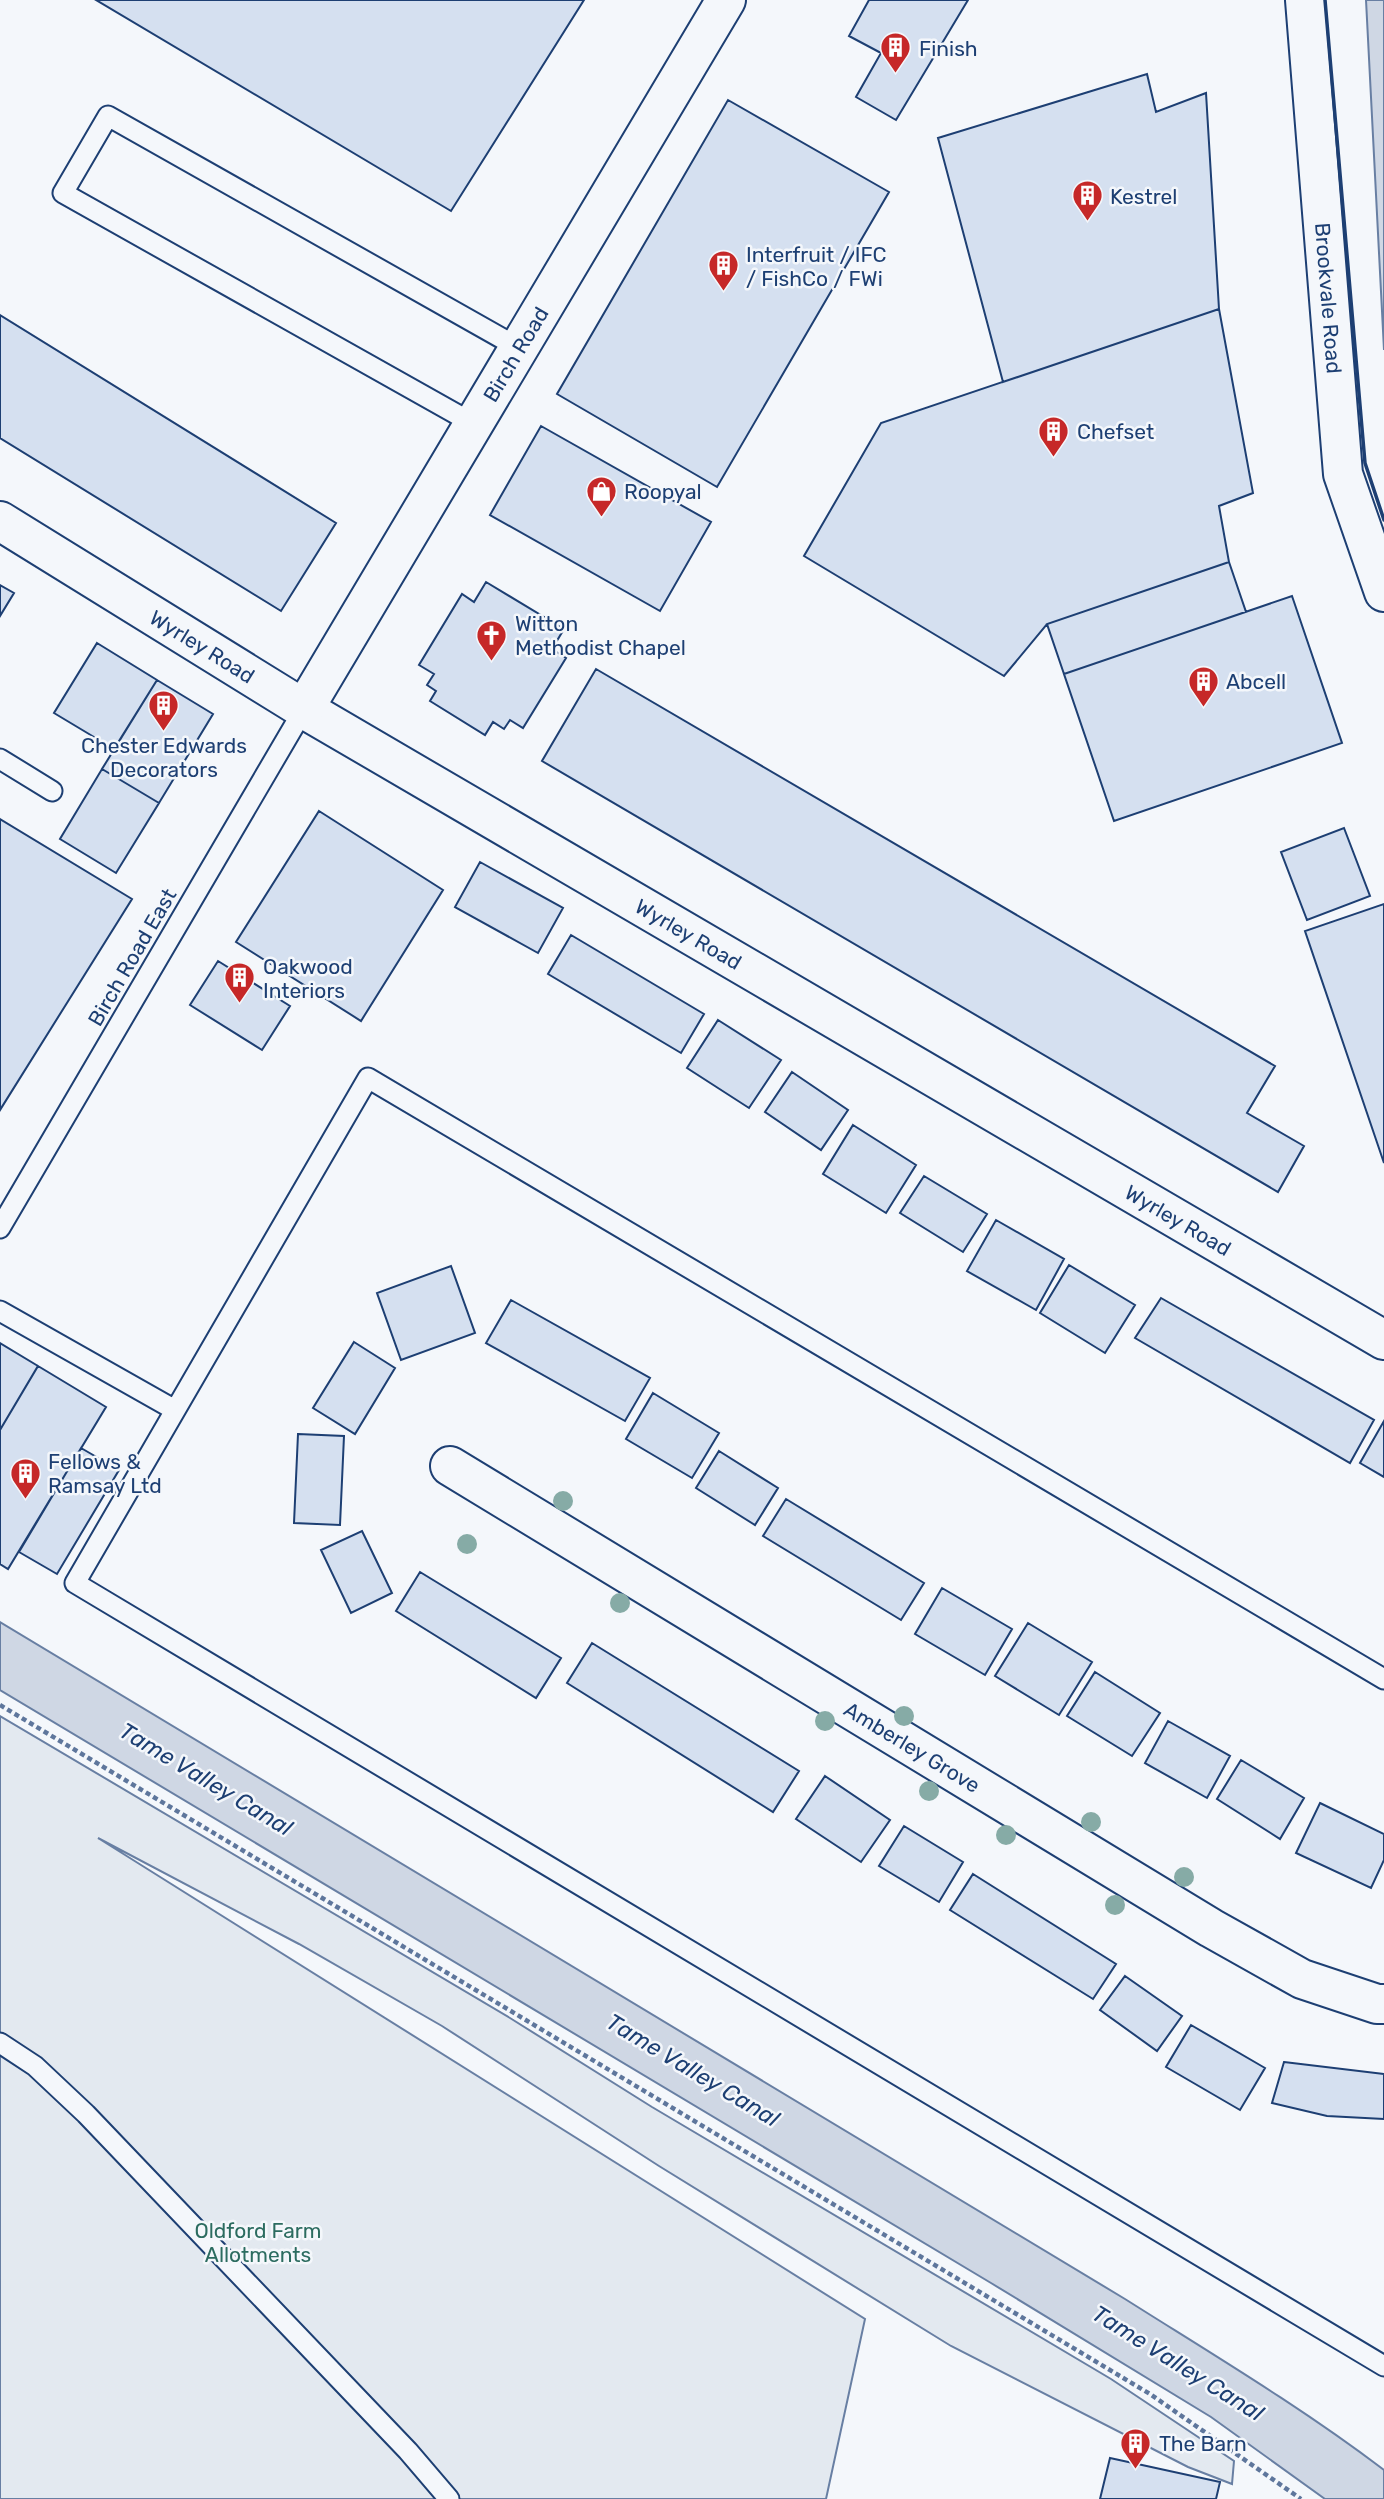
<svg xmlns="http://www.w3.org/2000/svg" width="1384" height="2499" font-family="Rubik,sans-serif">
<rect width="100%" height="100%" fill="#f4f7fb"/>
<!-- green -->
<path fill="#e3e9f0" stroke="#687fa3" stroke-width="2" d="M0,1716l510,302 142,89 459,272 123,82 -2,23 -44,-17 -237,-121 -292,-180 -217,-140 -143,-82 -201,-106 767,481 -39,180h-826z"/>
<!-- water -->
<path fill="#cfd7e4" stroke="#687fa3" stroke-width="2" d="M1366,0h18v350z
M0,1622l1125,677c87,55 176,108 259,171v29h-59l-114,-82 -220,-134 -991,-593z"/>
<!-- building -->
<path fill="#d5e0f0" stroke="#1d3f73" stroke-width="2" d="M96,0h488l-133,211z
M869,0h99l-72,120 -40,-23 25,-44 -32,-17z
M1147,74l9,38 50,-19 13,216 -216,73 -65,-244z
M728,100l161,92 -172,295 -160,-93z
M1219,309l34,184 -34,13 10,56 -182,62 -43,52 -200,-120 77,-133z
M0,315l336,208 -55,88 -281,-173z
M541,426l170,96 -51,89 -170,-96z
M1229,562l17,50 -182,62 -17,-50z
M486,582l78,47 -12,20 14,9 -43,70 -13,-8 -6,9 -11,-7 -8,13 -55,-34 6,-10 -9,-6 7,-11 -15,-9 43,-71 12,8z
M0,585l14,8 -14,23z
M1292,596l50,147 -228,78 -50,-147z
M97,643l60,37 -43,69 -60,-36z
M596,669l679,397 -28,47 57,33 -26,46 -736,-431z
M157,680l56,34 -54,89 -57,-34z
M102,769l57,34 -43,70 -56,-34z
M319,811l124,79 -82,131 -125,-79z
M0,819l132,80 -132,211z
M1344,828l26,68 -63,24 -26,-68z
M480,862l83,46 -25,45 -83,-46z
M1384,904v259l-79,-232z
M571,935l133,79 -23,39 -133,-79z
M218,961l72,45 -28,44 -72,-45z
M718,1020l63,40 -32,48 -62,-40z
M792,1072l56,38 -27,40 -56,-38z
M853,1125l63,40 -30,48 -63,-39z
M924,1176l63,38 -24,38 -63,-39z
M996,1220l68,39 -28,51 -69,-39z
M1069,1265l66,40 -30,48 -65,-40z
M451,1266l24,67 -74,27 -24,-67z
M1161,1298l213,122 -24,43 -215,-125z
M511,1300l139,78 -25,43 -139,-78z
M354,1342l41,26 -40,66 -42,-26z
M0,1343l38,23 -38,64z
M38,1366l68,41 -98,162 -8,-5v-134z
M653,1393l66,40 -27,45 -66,-39z
M1384,1421v56l-24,-14z
M298,1434l46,2 -4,89 -46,-2z
M81,1448l38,22 -62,104 -38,-22z
M719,1451l59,37 -23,37 -59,-37z
M786,1499l138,84 -23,37 -138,-84z
M362,1531l30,62 -41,20 -30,-63z
M420,1572l141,86 -25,40 -140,-87z
M942,1588l70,41 -27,46 -70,-41z
M1028,1623l64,39 -33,53 -64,-39z
M592,1643l207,128 -26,41 -206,-129z
M1095,1672l65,41 -28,43 -65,-40z
M1168,1721l62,35 -23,42 -62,-35z
M1241,1760l63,38 -24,41 -63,-40z
M825,1776l65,44 -29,42 -65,-43z
M1320,1803l64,31v26l-13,28 -75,-35z
M904,1826l59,36 -24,40 -60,-36z
M973,1874l143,90 -23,35 -143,-89z
M1125,1976l57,40 -25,35 -57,-41z
M1191,2025l74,43 -25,42 -74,-43z
M1284,2062l100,12v45l-57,-3 -55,-13z
M1110,2458l110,24 -4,17h-116z"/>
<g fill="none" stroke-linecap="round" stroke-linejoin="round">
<defs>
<path id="service" d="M474,424l-411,-231 45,-77 411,232
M0,759l52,32
M0,1228l304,-519
M0,1311l175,99
M1384,1679l-1016,-601 -293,505 1309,783
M0,2043l35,23 51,48 322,337 41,48"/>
<g id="minor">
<path id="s1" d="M0,521l304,188 1080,631"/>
<path id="s2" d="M304,709l422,-709"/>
<path id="s3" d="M450,1466l761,462 91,51 75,25h7"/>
</g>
<g id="primary">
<path id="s4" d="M1305,0l38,474 41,118"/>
</g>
</defs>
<!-- service casing -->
<use href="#service" stroke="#1d3f73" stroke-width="23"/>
<!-- minor casing -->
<use href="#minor" stroke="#1d3f73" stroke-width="42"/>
<!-- primary casing -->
<use href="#primary" stroke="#1d3f73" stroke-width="42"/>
<!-- path -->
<path stroke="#5e769c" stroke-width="4.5" stroke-dasharray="5 3.5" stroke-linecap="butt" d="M0,1705l1150,689 151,105"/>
<!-- service -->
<use href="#service" stroke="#f4f7fb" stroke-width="19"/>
<!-- minor -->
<use href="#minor" stroke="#f4f7fb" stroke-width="38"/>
<!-- primary -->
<use href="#primary" stroke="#f4f7fb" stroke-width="38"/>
<!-- wall -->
<path stroke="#1d3f73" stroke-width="3.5" d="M1325,0l40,463 19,57"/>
</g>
<!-- trees -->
<g fill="#86aba6">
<circle cx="563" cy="1501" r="10"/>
<circle cx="467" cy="1544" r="10"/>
<circle cx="620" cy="1603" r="10"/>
<circle cx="904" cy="1716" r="10"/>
<circle cx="825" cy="1721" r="10"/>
<circle cx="929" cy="1791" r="10"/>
<circle cx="1091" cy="1822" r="10"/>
<circle cx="1006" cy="1835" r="10"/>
<circle cx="1184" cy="1877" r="10"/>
<circle cx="1115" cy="1905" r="10"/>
</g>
<!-- icons -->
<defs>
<symbol id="building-pin" viewBox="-11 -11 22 30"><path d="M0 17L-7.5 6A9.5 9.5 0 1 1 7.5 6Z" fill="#c62828" stroke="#f4f7fb"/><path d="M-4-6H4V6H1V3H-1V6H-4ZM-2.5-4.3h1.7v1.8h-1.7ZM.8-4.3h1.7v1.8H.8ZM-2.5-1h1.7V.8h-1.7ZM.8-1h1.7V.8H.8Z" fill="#fff"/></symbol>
<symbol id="shop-pin" viewBox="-11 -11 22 30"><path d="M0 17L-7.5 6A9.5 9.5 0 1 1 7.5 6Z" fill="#c62828" stroke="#f4f7fb"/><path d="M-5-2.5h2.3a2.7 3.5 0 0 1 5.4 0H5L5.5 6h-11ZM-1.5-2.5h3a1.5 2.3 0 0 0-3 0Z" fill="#fff"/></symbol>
<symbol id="church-pin" viewBox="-11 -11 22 30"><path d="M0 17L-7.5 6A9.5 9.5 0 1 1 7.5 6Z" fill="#c62828" stroke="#f4f7fb"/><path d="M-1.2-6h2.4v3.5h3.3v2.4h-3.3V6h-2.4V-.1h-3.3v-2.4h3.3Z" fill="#fff"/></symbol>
</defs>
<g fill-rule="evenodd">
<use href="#building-pin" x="878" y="30" width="35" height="47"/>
<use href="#building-pin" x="1070" y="178" width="35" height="47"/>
<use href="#building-pin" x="706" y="248" width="35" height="47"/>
<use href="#building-pin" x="1036" y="414" width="35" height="47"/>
<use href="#shop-pin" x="584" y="474" width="35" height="47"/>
<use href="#church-pin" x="474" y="618" width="35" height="47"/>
<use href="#building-pin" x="1186" y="664" width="35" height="47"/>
<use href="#building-pin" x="146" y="688" width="35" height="47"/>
<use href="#building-pin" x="222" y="960" width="35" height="47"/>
<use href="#building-pin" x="8" y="1456" width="35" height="47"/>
<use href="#building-pin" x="1118" y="2426" width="35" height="47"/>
</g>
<g text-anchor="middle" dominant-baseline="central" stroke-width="5" stroke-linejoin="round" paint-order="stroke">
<!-- poi labels -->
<g font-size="21" fill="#1d3f73" stroke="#f4f7fb" text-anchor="start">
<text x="919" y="48">Finish</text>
<text x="1110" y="196">Kestrel</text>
<text x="746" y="254">Interfruit / IFC<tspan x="746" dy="24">/ FishCo / FWi</tspan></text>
<text x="1077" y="431">Chefset</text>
<text x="624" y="491">Roopyal</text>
<text x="515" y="623">Witton<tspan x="515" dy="24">Methodist Chapel</tspan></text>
<text x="1226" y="681">Abcell</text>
<text x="164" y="745" text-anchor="middle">Chester Edwards<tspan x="164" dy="24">Decorators</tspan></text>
<text x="263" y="966">Oakwood<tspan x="263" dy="24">Interiors</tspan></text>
<text x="48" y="1461">Fellows &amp;<tspan x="48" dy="24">Ramsay Ltd</tspan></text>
<text x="1159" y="2443">The Barn</text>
</g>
<!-- street labels -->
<g font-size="21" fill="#1d3f73" stroke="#f4f7fb">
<text stroke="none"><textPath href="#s4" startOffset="299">Brookvale Road</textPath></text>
<text stroke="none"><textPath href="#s2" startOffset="413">Birch Road</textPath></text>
<text stroke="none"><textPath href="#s1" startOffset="238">Wyrley Road</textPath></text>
<text stroke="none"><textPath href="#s1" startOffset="803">Wyrley Road</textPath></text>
<text transform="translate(132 957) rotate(-60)">Birch Road East</text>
<text stroke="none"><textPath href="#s1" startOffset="1370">Wyrley Road</textPath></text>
<text stroke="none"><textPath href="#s3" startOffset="541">Amberley Grove</textPath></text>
</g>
<!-- park labels -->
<g font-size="21" fill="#2c6c60" stroke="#f4f7fb">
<text x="258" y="2230">Oldford Farm<tspan x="258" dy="24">Allotments</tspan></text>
</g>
<!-- water labels -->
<g font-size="23" font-style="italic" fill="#1d3f73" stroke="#f4f7fb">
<text transform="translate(206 1779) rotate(31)">Tame Valley Canal</text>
<text transform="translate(693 2070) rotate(31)">Tame Valley Canal</text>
<text transform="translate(1178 2363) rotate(32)">Tame Valley Canal</text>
</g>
</g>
</svg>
